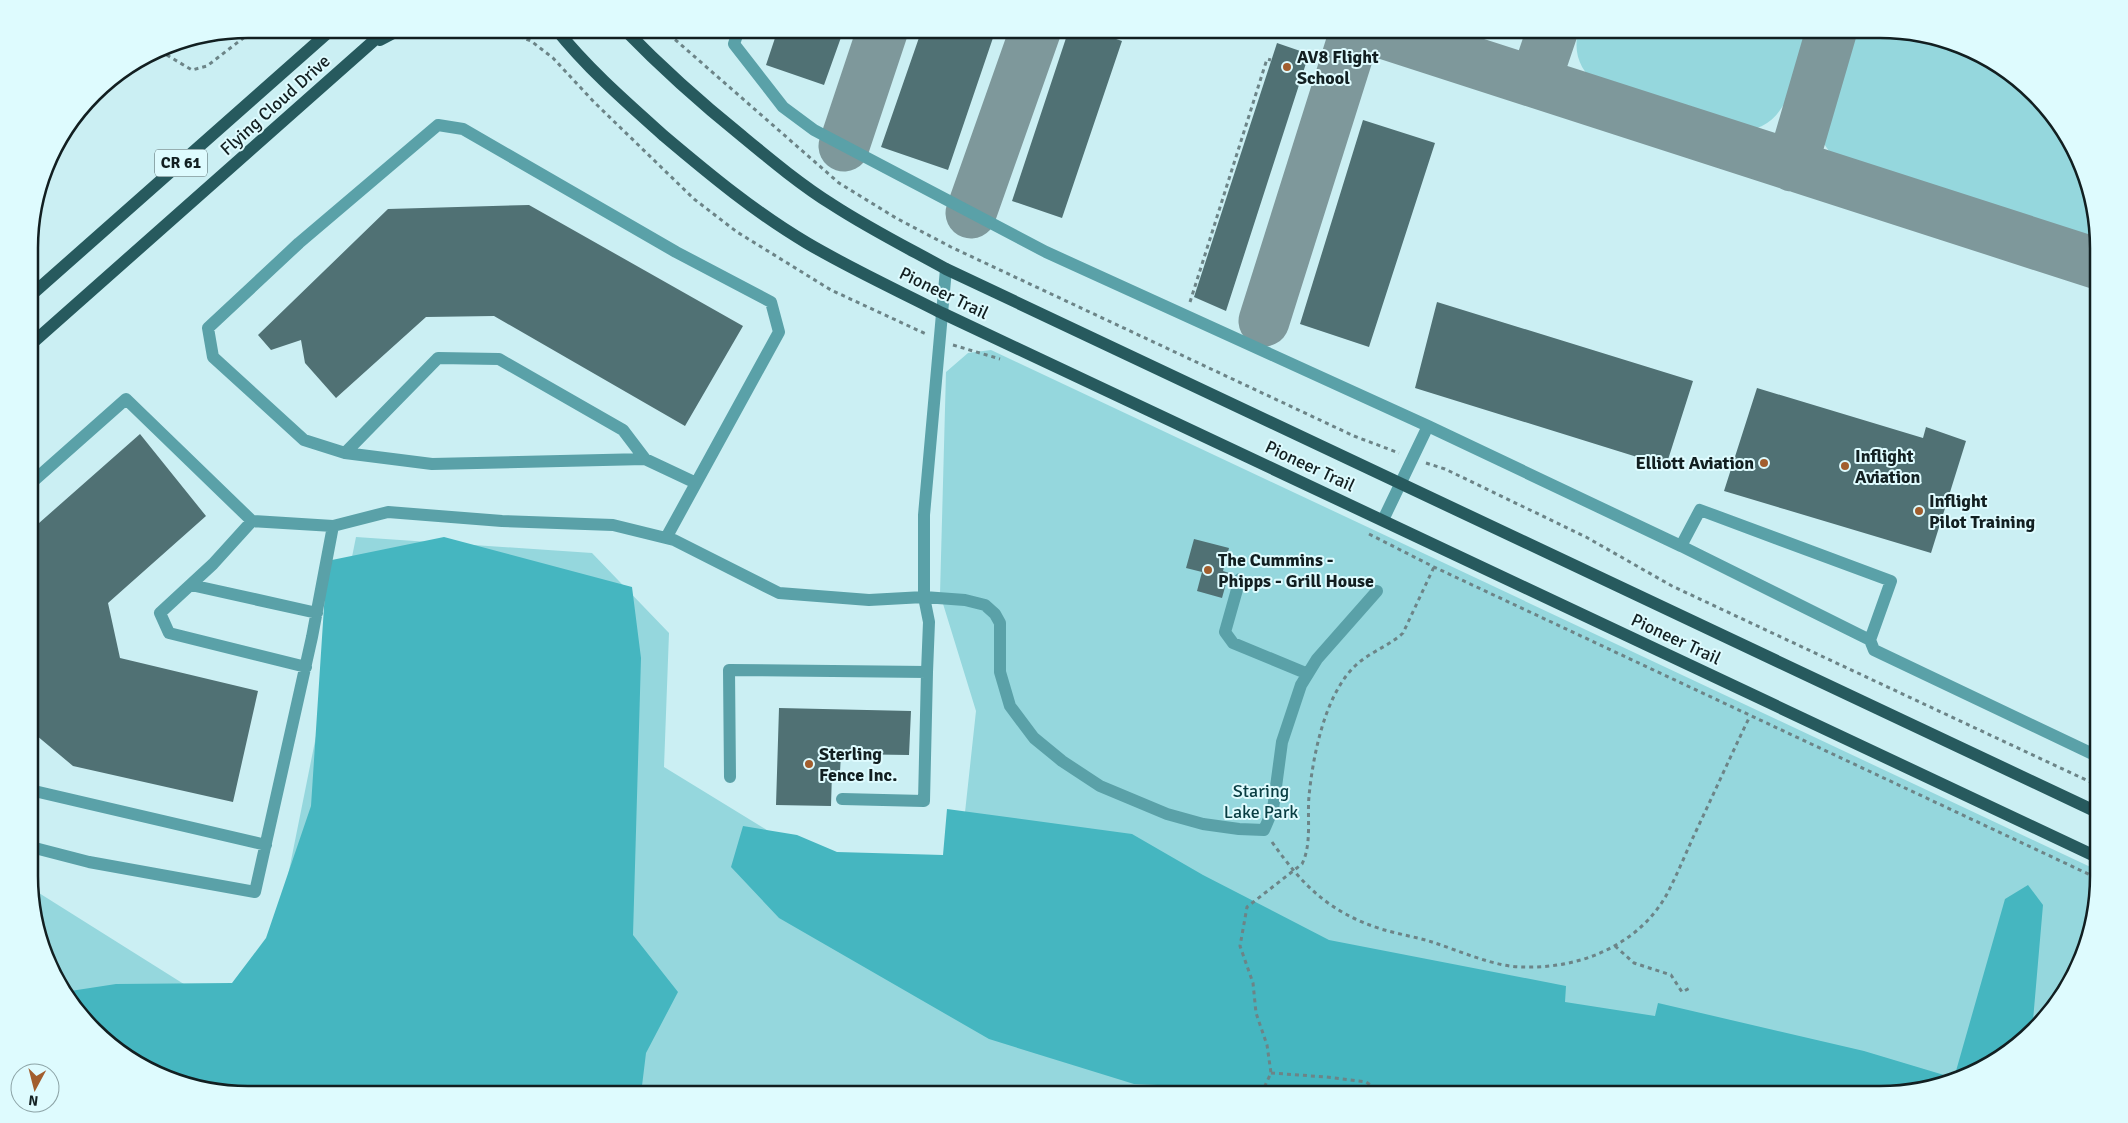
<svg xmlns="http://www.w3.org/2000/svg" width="2128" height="1123" font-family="Signika,sans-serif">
<rect width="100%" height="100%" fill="#cbeff3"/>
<!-- green -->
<path fill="#95d7dd" d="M1579,29h231c-9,29 -18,83 -48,97 -10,5 -20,3 -31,3l-133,-44c-18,-14 -26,-33 -19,-56z
M1850,29h31l97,22 47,32 37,43 35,93v29l-249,-81c-19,-13 -29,-24 -29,-47z
M991,350l1108,521 -22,102 -32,47 -43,38 -51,25 -56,11h-1648l-97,-22 -47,-32 -37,-43 -35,-92v-17l226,142 99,-493 236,16 77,80 -5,134 150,92 116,33 32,-52 14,-129 -36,-117 6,-222 22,-19z"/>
<!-- forest -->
<path fill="#45b6c0" d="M444,537l188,50 9,71 -8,277 45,57 -32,61 -5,41h-394l-97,-22 -47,-32 -37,-43 -2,-5 52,-8 116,-1 34,-45 45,-132 16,-245z
M947,809l185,25 71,41 126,65 237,46 -1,16 90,14 3,-13 206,48 90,27 51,-179 23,-14 15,20 -11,127 -30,26 -51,25 -56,11h-668l1,-6 -94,-4 -145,-45 -210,-121 -48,-51 12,-41 54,9 40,17 106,3z"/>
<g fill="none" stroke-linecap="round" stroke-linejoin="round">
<!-- taxiway -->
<path stroke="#7e989b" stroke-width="51" d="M1370,29l728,235
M1535,82l18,-53
M844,146l39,-117
M1792,166l40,-137
M971,213l65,-184
M1264,321l92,-292"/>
</g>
<!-- building -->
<path fill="#507174" d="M778,29h66l-20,56 -58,-20z
M922,29h74l-48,141 -67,-23z
M1069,29h18l35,12 -60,177 -50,-17z
M1277,43l32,11 -83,257 -32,-14z
M1363,120l72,23 -66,204 -69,-23z
M529,205l214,121 -58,100 -191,-110 -68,1 -90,81 -31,-35 -4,-23 -30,10 -13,-15 130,-126z
M1437,302l256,79 -27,85 -251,-78z
M1757,388l166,50 3,-11 40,14 -35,112 -207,-62z
M140,434l66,82 -98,87 12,55 138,33 -25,111 -160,-36 -43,-36v-199z
M1194,539l35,9 -6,23 6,2 -7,25 -25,-7 5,-19 -16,-4z
M779,708l132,3 -2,44 -68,-1 -1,18h-8l-1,34 -55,-1z"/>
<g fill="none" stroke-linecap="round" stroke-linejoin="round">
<!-- path -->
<path stroke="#6c8487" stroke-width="3" stroke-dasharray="4 4" stroke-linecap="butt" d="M488,29l22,4 21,8 22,17 41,44 100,97 43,33 94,58 95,44
M663,29l176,154 57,35 55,29 403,189 45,17
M151,53l14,1 27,16 15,-4 48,-37
M1190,302l77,-243 4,1
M953,345l47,14
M1426,463l19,6 141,68 86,49 427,200
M1369,534l65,33 665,312
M1272,842c31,44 57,70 109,87 17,5 35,8 51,13 28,9 63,25 91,25 57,2 116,-22 144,-73 11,-21 20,-44 30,-65 18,-38 35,-76 53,-113
M1615,946l19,17 37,12 11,17 8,-4
M1271,1073l55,4 40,5 18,12
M1261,1094l10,-21 -4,-28 -11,-32 -3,-30 -13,-37 7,-39 55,-43c10,-20 5,-46 7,-68 4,-41 16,-102 47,-131 14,-13 33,-19 47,-32l31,-66"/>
<!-- minor -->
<path stroke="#5aa1a8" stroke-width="12" d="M739,29l-5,15 49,63 31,23 232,122 382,174 253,120
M345,453l93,-95 61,1 124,71 22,29
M30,484l96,-85 126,122 81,5 55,-14 114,9 111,4 61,15 105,53 90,7 55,-3 41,3 20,5 10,9 5,9v49l10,34 24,32 28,23 38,25 67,28 36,10 36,5 25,1 9,-21 9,-67 19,-57 16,-26 60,-68
M1383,520l45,-94
M252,521l-39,43 -53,49 9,20 137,34
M666,538l113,-206 -8,-30 -95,-50 -213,-123 -25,-4 -139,118 -91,85 5,29 91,83 41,13 87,11 213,-5 51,24
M1240,579l-15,53 8,11 75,31
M191,585l126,28
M1870,640l-189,-94 19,-36 191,71 -21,59 4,10 225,107
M730,777l-1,-107 198,2 2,-50 -5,-25v-82l22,-246
M30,790l236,55
M842,799l82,2 3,-129
M31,847l58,15 166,30 57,-255 21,-111"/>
<!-- major -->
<path stroke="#275a5e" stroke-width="12" d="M556,29c32,40 70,73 108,107 45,38 92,77 143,107 44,26 90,47 135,70l1157,545
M624,29c37,38 77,74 118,107 29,24 59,49 91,69 37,24 75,43 113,64l1153,544
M380,40l21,-11
M29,297l303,-268
M29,346l358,-317"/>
</g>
<!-- markers -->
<g fill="#a25e2e" stroke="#defbfe" stroke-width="2">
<circle cx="1287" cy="67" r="5"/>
<circle cx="1764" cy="463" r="5"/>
<circle cx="1845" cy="466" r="5"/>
<circle cx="1919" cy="511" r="5"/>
<circle cx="1208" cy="570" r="5"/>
<circle cx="809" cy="764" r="5"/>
</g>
<g text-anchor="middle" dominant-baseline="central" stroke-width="4" stroke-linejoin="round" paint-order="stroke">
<!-- shield labels -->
<rect fill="#defbfe" stroke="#4f6163" stroke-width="1" x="155" y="149.5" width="52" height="27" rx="4"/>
<g font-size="16" font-weight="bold" fill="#121f21">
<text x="181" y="163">CR 61</text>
</g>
<!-- poi labels -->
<g font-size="18" font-weight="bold" fill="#121f21" stroke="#defbfe" text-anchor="start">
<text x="1297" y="57">AV8 Flight<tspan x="1297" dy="21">School</tspan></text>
<text x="1855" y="456">Inflight<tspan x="1855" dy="21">Aviation</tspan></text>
<text x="1754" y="463" text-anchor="end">Elliott Aviation</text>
<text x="1929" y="501">Inflight<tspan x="1929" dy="21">Pilot Training</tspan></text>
<text x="1218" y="560">The Cummins -<tspan x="1218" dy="21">Phipps - Grill House</tspan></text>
<text x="819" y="754">Sterling<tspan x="819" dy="21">Fence Inc.</tspan></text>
</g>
<!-- street labels -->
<g font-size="18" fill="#121f21" stroke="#defbfe">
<text transform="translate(275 105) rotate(-42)">Flying Cloud Drive</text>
<text transform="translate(944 293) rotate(26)">Pioneer Trail</text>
<text transform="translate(1310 466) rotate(25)">Pioneer Trail</text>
<text transform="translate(1676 639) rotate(25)">Pioneer Trail</text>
</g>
<!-- park labels -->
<g font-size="18" fill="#083d42" stroke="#defbfe">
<text x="1261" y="791">Staring<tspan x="1261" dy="21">Lake Park</tspan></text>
</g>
</g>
<!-- crop -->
<path d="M0 0H2128V1123H0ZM248 38H1880A210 210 0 0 1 2090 248V876A210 210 0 0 1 1880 1086H248A210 210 0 0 1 38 876V248A210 210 0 0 1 248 38Z" fill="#defbfe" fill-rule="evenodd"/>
<path fill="none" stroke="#121f21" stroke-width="2.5" d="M248 38H1880A210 210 0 0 1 2090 248V876A210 210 0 0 1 1880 1086H248A210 210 0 0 1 38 876V248A210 210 0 0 1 248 38Z"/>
<!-- north arrow -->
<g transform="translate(35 1088) rotate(187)"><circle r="24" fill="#defbfe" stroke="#8ca3a6"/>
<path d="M0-4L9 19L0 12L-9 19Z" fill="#a25e2e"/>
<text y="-8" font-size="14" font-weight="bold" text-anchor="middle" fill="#121f21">N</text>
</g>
</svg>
